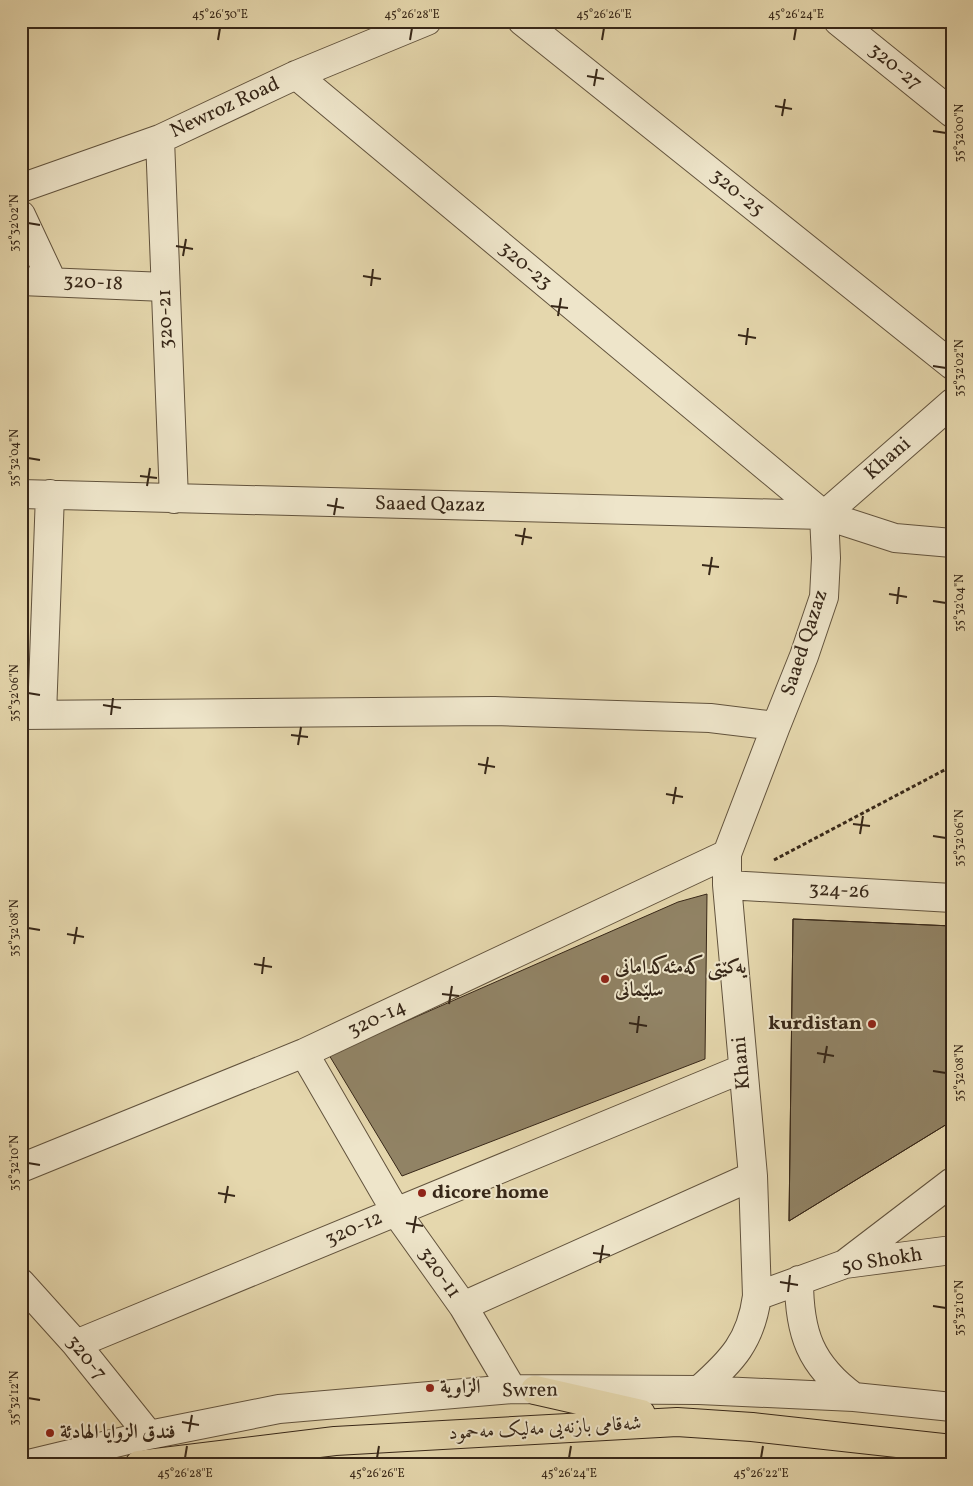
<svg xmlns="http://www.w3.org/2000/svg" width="973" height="1486" font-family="Vollkorn,Amiri,serif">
<rect width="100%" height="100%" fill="#e5d7ad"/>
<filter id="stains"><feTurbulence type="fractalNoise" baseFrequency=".004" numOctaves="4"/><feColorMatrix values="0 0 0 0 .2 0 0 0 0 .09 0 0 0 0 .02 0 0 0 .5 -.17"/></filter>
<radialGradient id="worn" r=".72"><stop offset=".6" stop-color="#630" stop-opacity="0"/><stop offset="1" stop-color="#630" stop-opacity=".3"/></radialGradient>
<!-- building -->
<path fill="#918365" stroke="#372718" d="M707,894l-2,165 -303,117 -73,-121 349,-153z
M793,919l159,7v195l-163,100z
M793,919l159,7v195l-163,100z"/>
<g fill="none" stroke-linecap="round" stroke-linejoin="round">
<defs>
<path id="minor" d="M522,21l430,344
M838,21l114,92
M296,75l528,440 71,23 57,5
M160,139l14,360
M21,188l139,-49 136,-64 131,-54
M21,215l31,66
M21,281l144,6
M21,494l803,21 2,43 -2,39 -20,59 -28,70 -66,-8 -216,-7 -473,4
M824,515l128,-112
M42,715l8,-221
M727,885l225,13
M304,1053l92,159 67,94 49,83
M21,1168l283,-115 423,-199
M846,1263l106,-81
M799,1280c0,53 11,85 55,117
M21,1283l55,61 73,91
M757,1296l88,-32 107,-14
M463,1306l290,-130
M76,1344l666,-275
M699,1390c33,-29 52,-49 58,-94l-4,-120 -26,-291v-31l49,-128
M24,1465l125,-30 130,-26 233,-20 187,1 155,7 98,10"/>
<path id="highway" d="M535,1390l106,24
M139,1465l196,-24 342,-19 75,5 200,22"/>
</defs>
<!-- minor casing -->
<use href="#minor" stroke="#62533d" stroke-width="30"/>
<!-- highway casing -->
<use href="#highway" stroke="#372718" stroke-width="30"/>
<!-- path -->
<path stroke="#372718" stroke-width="3" stroke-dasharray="4 2.5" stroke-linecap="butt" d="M774,860l178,-94"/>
<!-- minor -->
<use href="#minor" stroke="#eee5ca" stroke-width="28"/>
<!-- highway -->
<use href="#highway" stroke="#e5d7ad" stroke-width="28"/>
</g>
<!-- ticks -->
<path fill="none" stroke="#372718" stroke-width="2" d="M218,40l2,-12M410,40l2,-12M602,40l2,-12M794,40l2,-12M587,76l17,3M594,86l3,-17M775,106l17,3M782,116l3,-17M933,131l13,2M28,223l12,2M176,246l17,3M183,256l3,-17M363,276l18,3M371,286l2,-17M551,306l17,2M558,316l3,-18M738,335l18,3M746,345l2,-17M933,366l13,2M28,458l12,2M140,476l17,2M147,486l3,-18M327,505l17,3M334,515l3,-17M515,535l17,3M522,545l3,-17M702,565l17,2M709,575l3,-18M889,594l18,3M933,601l13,2M897,604l2,-17M28,693l12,2M103,705l18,3M111,715l2,-17M291,735l17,2M298,745l3,-18M478,764l17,3M485,774l3,-17M666,794l17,3M673,804l3,-17M853,824l17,2M860,834l3,-18M933,836l13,2M28,928l12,2M67,934l17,3M74,944l3,-17M254,964l18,3M262,974l2,-17M442,994l17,2M449,1004l3,-18M629,1023l18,3M637,1033l2,-17M817,1053l17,3M824,1063l3,-17M933,1071l13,2M28,1163l12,2M218,1193l17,3M225,1203l3,-17M406,1223l17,3M413,1233l3,-17M593,1253l17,2M600,1263l3,-18M780,1282l18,3M788,1292l2,-17M933,1306l13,2M28,1398l12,2M182,1422l17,3M189,1432l3,-17M185,1458l2,-12M377,1458l2,-12M569,1458l2,-12M761,1458l2,-12"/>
<!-- markers -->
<g fill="#8f2418" stroke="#eee5ca" stroke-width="2">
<circle cx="605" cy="979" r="5"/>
<circle cx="872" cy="1024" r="5"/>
<circle cx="422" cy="1193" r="5"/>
<circle cx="430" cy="1388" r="5"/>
<circle cx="50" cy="1433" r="5"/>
</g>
<g text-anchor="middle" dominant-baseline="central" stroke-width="4" stroke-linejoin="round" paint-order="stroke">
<!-- street labels -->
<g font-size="20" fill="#372718" stroke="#eee5ca">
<text transform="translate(895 67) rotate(39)">320-27</text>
<text transform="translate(225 108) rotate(-25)">Newroz Road</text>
<text transform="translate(737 193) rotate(39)">320-25</text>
<text transform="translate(525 266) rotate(40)">320-23</text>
<text transform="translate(93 283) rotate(3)">320-18</text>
<text transform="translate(166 319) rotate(-92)">320-21</text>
<text transform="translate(888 459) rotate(-41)">Khani</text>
<text transform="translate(430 505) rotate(1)">Saaed Qazaz</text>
<text transform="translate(805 643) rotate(-72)">Saaed Qazaz</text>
<text transform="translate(839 891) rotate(3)">324-26</text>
<text transform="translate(377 1019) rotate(-25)">320-14</text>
<text transform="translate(742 1063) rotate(-95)">Khani</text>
<text transform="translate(354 1229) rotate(-23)">320-12</text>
<text transform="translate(882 1261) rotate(-9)">50 Shokh</text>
<text transform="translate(439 1273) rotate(55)">320-11</text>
<text transform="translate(86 1358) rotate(51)">320-7</text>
<text transform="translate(530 1391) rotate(-1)">Swren</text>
<text transform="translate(545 1429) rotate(-3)">شەقامی بازنەیی مەلیک مەحمود</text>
</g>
<!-- poi labels -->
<g font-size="20" font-weight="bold" fill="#372718" stroke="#eee5ca" text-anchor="start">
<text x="615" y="968">یەکێتی کەمئەکدامانی<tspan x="615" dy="23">سلێمانی</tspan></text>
<text x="862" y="1024" text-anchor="end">kurdistan</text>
<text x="432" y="1193">dicore home</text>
<text x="440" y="1388">الزاوية</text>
<text x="60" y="1433">فندق الزوايا الهادئة</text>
</g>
</g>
<!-- margin -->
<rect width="973" height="1486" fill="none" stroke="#e5d7ad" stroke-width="55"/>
<rect x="28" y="28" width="918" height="1430" fill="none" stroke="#372718" stroke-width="2"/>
<g font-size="12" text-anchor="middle" fill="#372718">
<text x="220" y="18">45°26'30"E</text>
<text x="412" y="18">45°26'28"E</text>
<text x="604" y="18">45°26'26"E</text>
<text x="796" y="18">45°26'24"E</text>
<text transform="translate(959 133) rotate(-90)" y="4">35°32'00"N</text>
<text transform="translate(14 223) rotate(-90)" y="4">35°32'02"N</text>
<text transform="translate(959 368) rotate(-90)" y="4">35°32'02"N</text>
<text transform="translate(14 458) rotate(-90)" y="4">35°32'04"N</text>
<text transform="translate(959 603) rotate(-90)" y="4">35°32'04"N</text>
<text transform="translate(14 693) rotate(-90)" y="4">35°32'06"N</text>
<text transform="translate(959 838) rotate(-90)" y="4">35°32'06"N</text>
<text transform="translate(14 928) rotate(-90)" y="4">35°32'08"N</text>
<text transform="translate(959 1073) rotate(-90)" y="4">35°32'08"N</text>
<text transform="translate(14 1163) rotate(-90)" y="4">35°32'10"N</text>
<text transform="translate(959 1308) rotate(-90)" y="4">35°32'10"N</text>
<text transform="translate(14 1398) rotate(-90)" y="4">35°32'12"N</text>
<text x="185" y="1477">45°26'28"E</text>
<text x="377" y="1477">45°26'26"E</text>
<text x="569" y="1477">45°26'24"E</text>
<text x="761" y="1477">45°26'22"E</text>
</g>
<rect width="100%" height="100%" filter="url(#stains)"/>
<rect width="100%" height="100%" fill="url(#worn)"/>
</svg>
